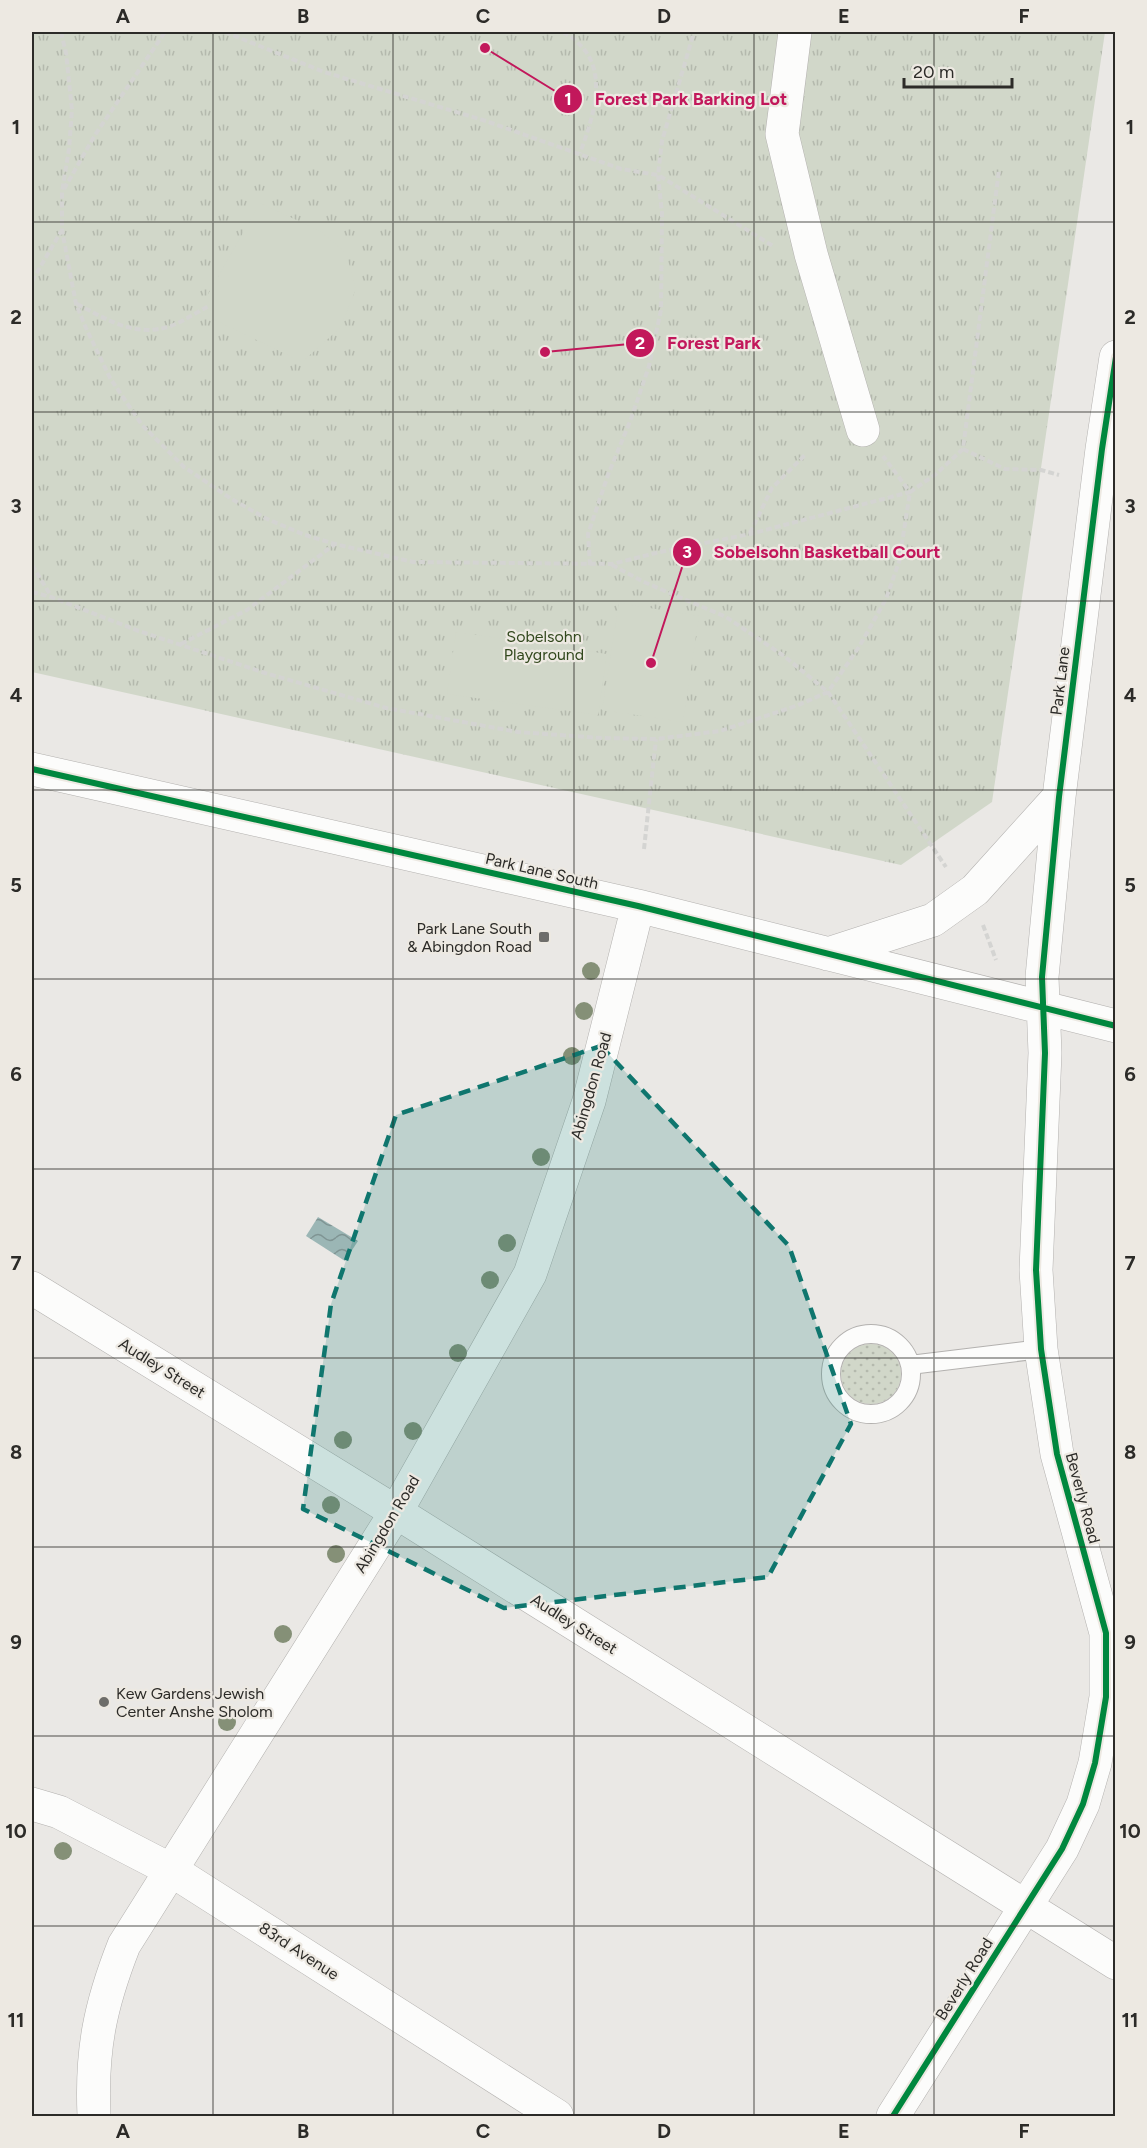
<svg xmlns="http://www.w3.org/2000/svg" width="1147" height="2148" font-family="Figtree,sans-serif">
<defs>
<pattern id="grass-dots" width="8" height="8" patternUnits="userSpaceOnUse" patternTransform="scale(1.5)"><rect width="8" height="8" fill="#d1d7c9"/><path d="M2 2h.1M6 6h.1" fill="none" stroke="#b4b9ad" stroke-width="1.8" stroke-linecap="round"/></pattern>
<pattern id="park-tufts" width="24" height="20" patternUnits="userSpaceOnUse" patternTransform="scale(1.5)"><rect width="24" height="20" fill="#d1d7c9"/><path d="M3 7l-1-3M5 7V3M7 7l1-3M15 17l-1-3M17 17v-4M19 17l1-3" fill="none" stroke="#b4b9ad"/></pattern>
<pattern id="water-waves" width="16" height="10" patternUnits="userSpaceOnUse" patternTransform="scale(1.5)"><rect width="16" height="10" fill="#9bb6b5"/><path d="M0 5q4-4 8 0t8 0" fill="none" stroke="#7f9493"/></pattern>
</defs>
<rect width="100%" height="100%" fill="#eae8e5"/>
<!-- grass -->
<path fill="url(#grass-dots)" d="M841 1374a30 30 0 1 1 60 0a30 30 0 1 1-60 0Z"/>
<!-- park -->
<path fill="url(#park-tufts)" d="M32,32h1073l-113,770 -91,63 -869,-193z"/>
<!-- pitch -->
<path fill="#d1d7c9" d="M260,203l60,28 26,22 10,36 -16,39 -38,34 -89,-43 -6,-23z
M619,603l80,13 -16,106 -81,-12z
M456,632l151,22 -9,61 -151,-21z"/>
<!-- water -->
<path fill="url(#water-waves)" d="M318,1217l40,24 -13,20 -39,-25z"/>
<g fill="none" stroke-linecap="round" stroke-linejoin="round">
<defs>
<path id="lane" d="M831 1374a40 40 0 1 1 80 0a40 40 0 1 1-80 0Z
M910,1365l131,-16"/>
<path id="street" d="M795,32l-13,102 29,120 52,176
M32,769l606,137 478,120
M828,954l105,-34 42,-30 84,-93
M32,1288l364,224 720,451
M32,1804l27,8 112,58 386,246
M94,2116c-3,-66 6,-110 30,-171l272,-433 134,-238 59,-173 49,-195
M893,2116l169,-267 21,-45 12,-41 11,-66v-64l-49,-179 -16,-105 -5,-79 9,-217 -3,-76 17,-180 43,-348 14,-92"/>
</defs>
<!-- lane casing -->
<use href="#lane" stroke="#b3b1af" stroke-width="20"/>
<!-- street casing -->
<use href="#street" stroke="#b3b1af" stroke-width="34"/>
<!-- path -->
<path stroke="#d4d4d2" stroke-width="4" stroke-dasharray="6 3" stroke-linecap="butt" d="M61,32l5,21 6,57 -3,39 -7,43v38l14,74 10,24 24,50 32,47 42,42 46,31 35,20 40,17 30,9 78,18 199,2 48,-12 90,-18 160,-42 -27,-36
M225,32l99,40 162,49 135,48 37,6 115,71
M563,32c5,3 11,6 15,11 32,28 14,77 2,110
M64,189l31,-54 70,-103
M32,281l30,-51
M77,304c31,16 58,34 94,22 13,-5 26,-14 38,-20
M963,449l42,20 36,1 18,5
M750,533l22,-45 34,-34
M32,565l19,31
M590,565l-2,-31 20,-59 23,-56 18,-53 12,-56 1,-97 -4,-38 4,-34 32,-109
M612,565l32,17 82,35 58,39 44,36 118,175
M32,592l19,5 85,33 129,43 121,35 132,24 83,6 55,1 64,-8 76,-25 32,-14 31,-45 27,-48 13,-37 11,-70 26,-18 27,-25 36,-279
M181,644l66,-34 88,-66
M644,849l12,-110
M983,925l13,35"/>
<!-- lane -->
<use href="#lane" stroke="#fcfcfb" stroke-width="18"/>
<!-- street -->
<use href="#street" stroke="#fcfcfb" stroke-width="33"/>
<defs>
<path id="cycleway" d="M32,769l606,137 478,120
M893,2116l169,-267 21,-45 12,-41 11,-66v-64l-49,-179 -16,-105 -5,-79 9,-217 -3,-76 17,-180 43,-348 14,-92"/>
</defs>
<!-- cycleway casing -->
<use href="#cycleway" stroke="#ede9e2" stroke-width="10"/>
<!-- cycleway -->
<use href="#cycleway" stroke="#00873e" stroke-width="6"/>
</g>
<!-- trees -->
<g fill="#859077">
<circle cx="591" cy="971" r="9"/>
<circle cx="584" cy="1011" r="9"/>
<circle cx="572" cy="1056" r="9"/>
<circle cx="541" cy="1157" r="9"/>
<circle cx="507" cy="1243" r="9"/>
<circle cx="490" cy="1280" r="9"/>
<circle cx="458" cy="1353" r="9"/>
<circle cx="413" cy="1431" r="9"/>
<circle cx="343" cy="1440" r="9"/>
<circle cx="331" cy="1505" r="9"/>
<circle cx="336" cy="1554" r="9"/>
<circle cx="283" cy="1634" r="9"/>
<circle cx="227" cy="1722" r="9"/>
<circle cx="63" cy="1851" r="9"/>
</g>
<!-- marked area -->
<path fill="#0f766e" fill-opacity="0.2" stroke="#0f766e" stroke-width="4.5" stroke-dasharray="12 8" stroke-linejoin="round" d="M601,1046l188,200 62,178 -83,153 -264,31 -201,-99 28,-205 65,-189z"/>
<!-- grid -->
<path fill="none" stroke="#2c2b28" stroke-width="1.5" stroke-opacity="0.55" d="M213,32v2084M393,32v2084M574,32v2084M754,32v2084M934,32v2084M32,222h1084M32,412h1084M32,601h1084M32,790h1084M32,979h1084M32,1169h1084M32,1358h1084M32,1547h1084M32,1736h1084M32,1926h1084"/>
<!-- markers -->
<g fill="#6e6d6a" stroke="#ede9e2" stroke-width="2">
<rect x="538" y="931" width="12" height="12" rx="3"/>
<circle cx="104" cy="1702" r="6"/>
</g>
<g text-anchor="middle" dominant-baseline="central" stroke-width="4.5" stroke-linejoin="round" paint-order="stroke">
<!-- park labels -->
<g font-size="16" fill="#32481d" stroke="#ede9e2">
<text x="544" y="636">Sobelsohn<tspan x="544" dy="18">Playground</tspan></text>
</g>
<!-- street labels -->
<g font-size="16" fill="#2c2b28" stroke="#ede9e2">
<text transform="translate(1060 681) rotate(-83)">Park Lane</text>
<text transform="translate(542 871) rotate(13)">Park Lane South</text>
<text transform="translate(591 1086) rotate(-74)">Abingdon Road</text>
<text transform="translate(162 1368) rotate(32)">Audley Street</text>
<text transform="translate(1083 1498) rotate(75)">Beverly Road</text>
<text transform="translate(387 1524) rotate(-59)">Abingdon Road</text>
<text transform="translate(574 1624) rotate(32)">Audley Street</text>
<text transform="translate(299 1951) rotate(33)">83rd Avenue</text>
<text transform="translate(964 1979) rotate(-58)">Beverly Road</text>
</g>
<!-- poi labels -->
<g font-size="16" fill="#2c2b28" stroke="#ede9e2" text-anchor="end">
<text x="532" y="928">Park Lane South<tspan x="532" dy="18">&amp; Abingdon Road</tspan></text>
<text x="116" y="1693" text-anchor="start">Kew Gardens Jewish<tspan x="116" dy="18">Center Anshe Sholom</tspan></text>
</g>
</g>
<!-- callouts -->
<path fill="none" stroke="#c2185b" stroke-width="2" d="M485 48L568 99M545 352L640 343M651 663L687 552"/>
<g fill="#c2185b" stroke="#ede9e2" stroke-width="2">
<circle cx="485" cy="48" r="6"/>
<circle cx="545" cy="352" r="6"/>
<circle cx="651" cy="663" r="6"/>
<circle cx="568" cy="99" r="15"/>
<circle cx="640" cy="343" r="15"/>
<circle cx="687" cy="552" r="15"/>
</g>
<g font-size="18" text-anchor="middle" font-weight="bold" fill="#fff">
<text x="568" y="105">1</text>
<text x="640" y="349">2</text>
<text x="687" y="558">3</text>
</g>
<g font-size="18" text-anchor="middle" font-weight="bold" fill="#c2185b" stroke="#ede9e2" stroke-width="4.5" stroke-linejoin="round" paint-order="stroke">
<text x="691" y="105">Forest Park Barking Lot</text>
<text x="714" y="349">Forest Park</text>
<text x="827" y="558">Sobelsohn Basketball Court</text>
</g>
<!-- border -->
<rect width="1147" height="2148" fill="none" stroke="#ede9e2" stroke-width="66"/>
<!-- scale -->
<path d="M904 78v9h108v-9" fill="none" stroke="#2c2b28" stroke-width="3"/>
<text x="913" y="78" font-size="18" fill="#2c2b28" stroke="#ede9e2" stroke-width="4.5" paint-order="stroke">20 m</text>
<rect x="33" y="33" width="1081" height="2082" fill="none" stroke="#2c2b28" stroke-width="2"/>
<g font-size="20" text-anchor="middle" font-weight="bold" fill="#2c2b28">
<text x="123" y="23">A</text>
<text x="303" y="23">B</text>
<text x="483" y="23">C</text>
<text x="664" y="23">D</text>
<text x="844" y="23">E</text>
<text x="1024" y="23">F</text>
<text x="16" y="134">1</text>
<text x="1130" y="134">1</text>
<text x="16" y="324">2</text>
<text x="1130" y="324">2</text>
<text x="16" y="513">3</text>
<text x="1130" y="513">3</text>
<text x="16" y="702">4</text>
<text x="1130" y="702">4</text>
<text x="16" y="892">5</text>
<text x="1130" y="892">5</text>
<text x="16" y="1081">6</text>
<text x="1130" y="1081">6</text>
<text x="16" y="1270">7</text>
<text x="1130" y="1270">7</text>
<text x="16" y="1459">8</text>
<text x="1130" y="1459">8</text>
<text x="16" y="1649">9</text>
<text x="1130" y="1649">9</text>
<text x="16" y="1838">10</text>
<text x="1130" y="1838">10</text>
<text x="16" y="2027">11</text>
<text x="1130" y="2027">11</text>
<text x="123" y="2138">A</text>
<text x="303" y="2138">B</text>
<text x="483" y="2138">C</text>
<text x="664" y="2138">D</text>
<text x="844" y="2138">E</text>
<text x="1024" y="2138">F</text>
</g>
</svg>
